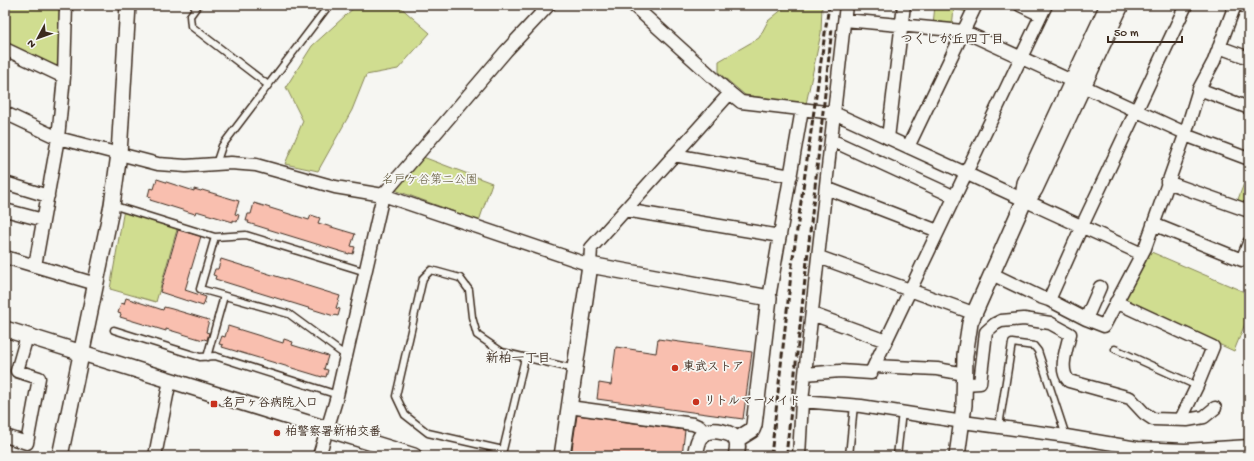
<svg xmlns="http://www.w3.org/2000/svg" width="1254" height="461" font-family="'Gochi Hand','Klee One',sans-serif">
<rect width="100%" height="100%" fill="#f6f6f2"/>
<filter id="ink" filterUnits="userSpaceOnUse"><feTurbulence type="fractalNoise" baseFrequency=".025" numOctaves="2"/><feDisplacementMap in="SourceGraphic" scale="8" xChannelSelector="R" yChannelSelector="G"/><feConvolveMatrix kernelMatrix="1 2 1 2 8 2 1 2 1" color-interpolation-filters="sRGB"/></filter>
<g filter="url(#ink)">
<!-- green -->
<path fill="#d0dd90" stroke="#868457" d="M5,5h57l-3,61 -4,2 -50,-24z
M357,5h41l32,28 -32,36 -32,6 -14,35 -34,61 -33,-7 18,-43 -17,-34 26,-41z
M785,5h37l-1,28 -15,71 -61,-9 -26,-22v-12l40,-23 9,-17 16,-13z
M935,5h37l-4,7 -14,-3 -2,17 -19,-1z
M423,157l69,26 -13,38 -84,-31z
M1249,170v37l-12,-5z
M124,209l54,17 -22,76 -46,-13z
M1149,251l100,43v20l-15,37 -109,-49 -1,-6z"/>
<!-- building -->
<path fill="#f9bfaf" stroke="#3b2a1e" d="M157,179l37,12v-2l7,2 1,-1 37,11 -4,13 4,1 -2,7 -4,-2v2l-37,-11 -1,3 -45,-14 1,-3 -3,-1 2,-8 4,1z
M254,203l55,17 2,-5 9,3 -2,5 37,11 -4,12 4,1 -2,7 -4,-1v1l-101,-31 1,-2h-3l2,-7h3z
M178,230l23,6 -16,54 21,7 -3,9 -43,-14z
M221,259l119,37 -4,12 4,1 -2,7 -4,-1v1l-119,-37 1,-3 -3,-1 2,-6h3z
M126,298l37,12 1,-3 8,2 37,11 -3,12 3,1 -2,7 -3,-1 -1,1 -37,-11v2l-46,-14 1,-3 -3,-1 3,-10 3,1z
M228,326l55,17 1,-4 9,3 -1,3 36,11 -4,13 4,1 -2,7 -4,-1v1l-100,-30 1,-2 -4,-1 3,-8 3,1z
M658,339l94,13 -9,67 -146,-20 2,-16 12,2 5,-38 40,6z
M577,415l108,15 -3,26h-111z"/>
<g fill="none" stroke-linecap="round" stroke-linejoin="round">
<defs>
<path id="service" d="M198,5l-8,11 1,10 77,59
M216,164l6,-18 107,-141
M112,205l103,32 31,-2 120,37
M215,237l-15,52 89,25 57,42
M114,330l86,27 15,-1 123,39
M1115,349l82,37
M207,357l17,-61
M525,358l-22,92 -75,-17 -23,-18 -9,-19 27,-118 8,-8 29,8 9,12 3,27 5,18 25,17 73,17
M999,426l13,-83 22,3 4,5 28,85
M849,456l5,-51
M897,456l5,-44"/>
<path id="minor" d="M633,5l97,88 11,9 93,11 308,141
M1020,5l21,10
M1242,5l7,3
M845,20l118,11 222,102
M1219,47l30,11
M5,49l59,28
M1199,89l50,19
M5,113l53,25 100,26 28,2 45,-3 25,2 79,22 48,8 207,70 1,-17 139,-155
M1185,135l64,24
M888,138l16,-133
M831,140l124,57
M908,147l68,-142
M674,155l117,21
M1167,182l82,29
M5,183l43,13
M826,188l112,43
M5,210l38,10
M625,210l155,26
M1153,224l89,36 7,-17
M5,257l91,27
M819,257l154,56
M35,266l23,-128 6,-61 2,-72
M992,274l48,23 9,3 33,-74 104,-221
M769,298l33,-189
M1049,300l37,19 14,-32
M1116,302l97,45 -16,39 -16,33
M812,314l74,27
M1086,319l18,7 41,-78 40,-113 14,-46 15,-28 21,-56
M874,366l172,-361
M805,374l41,-369
M965,384l15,-1 6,-51 9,-8 6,-3 23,-2 26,4 20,11c-3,14 -12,36 -1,47l61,17 14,15 9,6 34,1 17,-3 11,-9
M802,401l59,5 102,16 103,14 71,12 48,2 64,-4
M569,407l124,17 7,3 4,6
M5,436l22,7 12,-65 -22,-7 10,-35
M155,456l15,-76
M319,456l17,-56 47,-205 123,-144 43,-46
M799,456l3,-55 3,-27 35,-3 31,2 3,-7 63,3 28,5"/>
<path id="tertiary" d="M1025,199l6,-4 4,-6 86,-184
M5,329l409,127
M60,456l52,-251 7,-51 9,-149
M562,456l28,-191 179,33 -15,127 -2,5 -16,10
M695,456c3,-19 7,-29 28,-24 5,1 11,3 13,8 3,5 1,11 0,16
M957,456l7,-51 1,-50 5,-32 55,-124 -1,-9 1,-7 83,-178"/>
</defs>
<!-- service casing -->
<use href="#service" stroke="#3b2a1e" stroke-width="9"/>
<!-- minor casing -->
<use href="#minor" stroke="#3b2a1e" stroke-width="15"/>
<!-- tertiary casing -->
<use href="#tertiary" stroke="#3b2a1e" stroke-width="18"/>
<!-- service -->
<use href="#service" stroke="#f6f6f2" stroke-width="6"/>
<!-- minor -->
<use href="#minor" stroke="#f6f6f2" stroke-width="12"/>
<!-- tertiary -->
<use href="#tertiary" stroke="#f6f6f2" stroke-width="15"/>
<!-- rail -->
<path stroke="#3b2a1e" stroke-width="3" stroke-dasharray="6 3" stroke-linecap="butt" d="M771,456l21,-191 37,-260
M786,456l46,-428"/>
</g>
</g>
<!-- markers -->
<g fill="#c8321e" stroke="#f6f6f2" stroke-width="1.5">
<circle cx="675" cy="368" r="4"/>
<circle cx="696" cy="402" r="4"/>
<rect x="210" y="400" width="8" height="8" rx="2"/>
<circle cx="277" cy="433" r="4"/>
</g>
<g text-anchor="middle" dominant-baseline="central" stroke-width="3.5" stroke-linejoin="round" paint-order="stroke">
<!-- park labels -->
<g font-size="12" fill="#60573a" stroke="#f6f6f2">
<text x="430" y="181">名戸ケ谷第二公園</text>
</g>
<!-- poi labels -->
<g font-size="12" font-weight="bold" fill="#3b2a1e" stroke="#f6f6f2" text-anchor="start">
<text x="683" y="368">東武ストア</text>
<text x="704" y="402">リトルマーメイド</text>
<text x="222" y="404">名戸ヶ谷病院入口</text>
<text x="285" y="433">柏警察署新柏交番</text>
</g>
<!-- neighbourhood labels -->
<g font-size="13" font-weight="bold" fill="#3b2a1e" stroke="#f6f6f2">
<text x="952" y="40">つくしが丘四丁目</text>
<text x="518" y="359">新柏一丁目</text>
</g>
</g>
<!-- margin -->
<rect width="1254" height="461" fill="none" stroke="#f6f6f2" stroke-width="20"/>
<rect x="10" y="10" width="1234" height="441" fill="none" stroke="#3b2a1e" stroke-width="1.5" filter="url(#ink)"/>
<!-- north arrow -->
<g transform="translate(38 38) rotate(229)" stroke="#f6f6f2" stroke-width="3" paint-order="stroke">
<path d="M0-3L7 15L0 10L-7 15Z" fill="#3b2a1e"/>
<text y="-6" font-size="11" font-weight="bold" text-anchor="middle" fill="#3b2a1e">N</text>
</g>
<!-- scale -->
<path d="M1108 36v6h74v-6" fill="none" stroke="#3b2a1e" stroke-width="2"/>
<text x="1114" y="36" font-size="12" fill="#3b2a1e" stroke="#f6f6f2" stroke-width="3" paint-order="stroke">50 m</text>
</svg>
